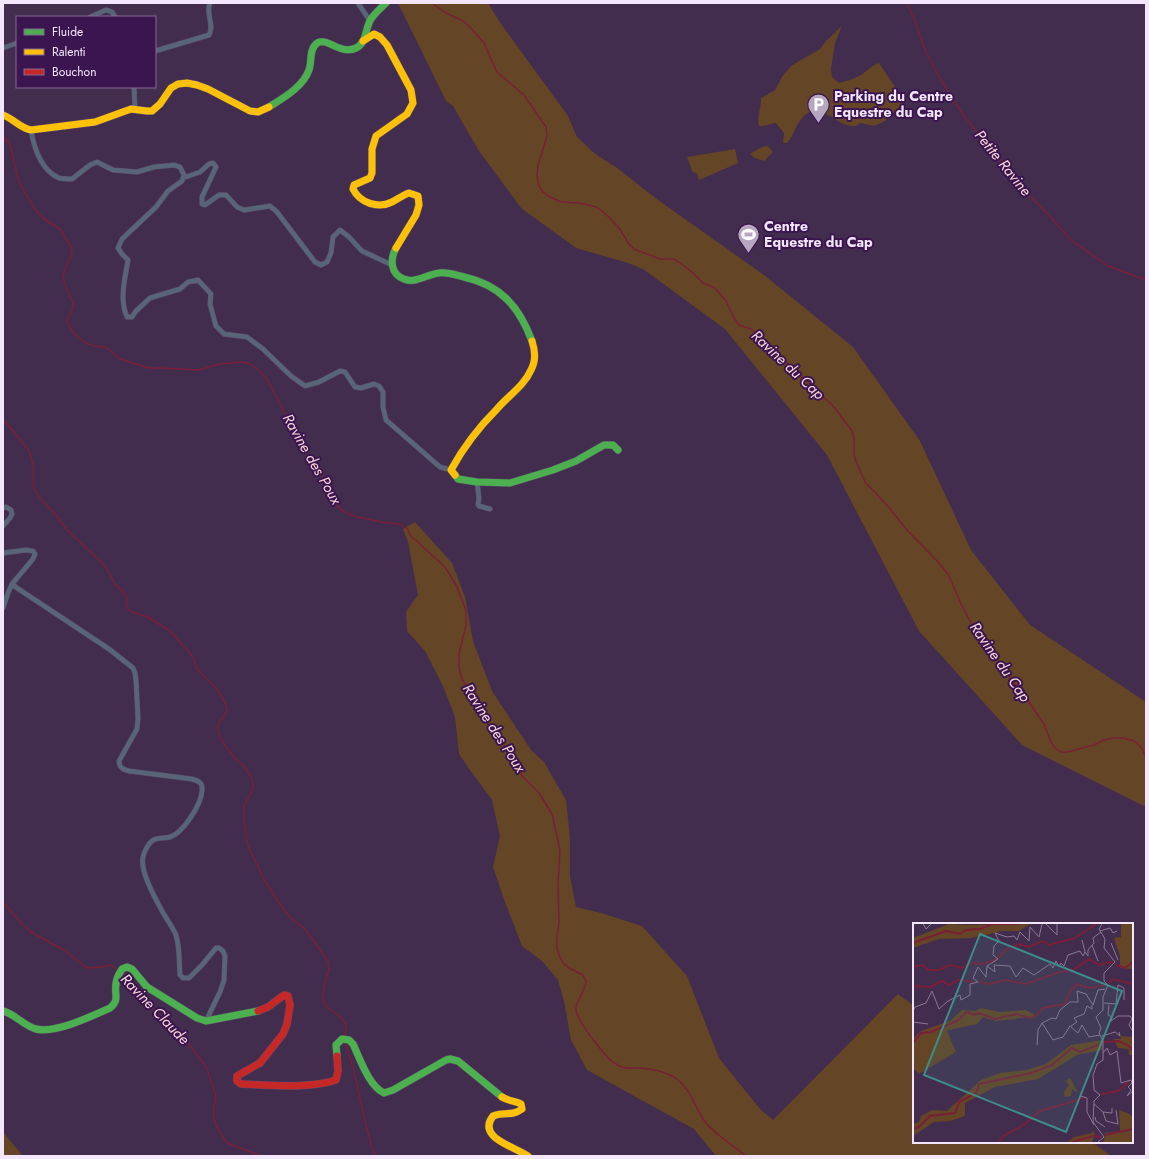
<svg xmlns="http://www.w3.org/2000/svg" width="1149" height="1159" font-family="Jost,sans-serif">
<rect width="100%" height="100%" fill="#422d4e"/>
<!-- green -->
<path fill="#644525" d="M398,3h90l11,18 69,95 9,21 17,16 23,15 41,32 106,75 89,72 67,94 51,109 59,75 116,77v105l-124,-62 -103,-114 -92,-176 -102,-126 -82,-60 -15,-6 -52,-15 -55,-40 -42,-57 -26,-45 -7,-5z
M842,26l-7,17 -4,26 1,8 7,6c6,-2 12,-3 18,-6 8,-3 13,-11 22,-14l14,21 11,18 -19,19 -11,5 -14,-3 -4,3c-3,0 -6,0 -9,-1 -15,-5 -31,-25 -45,-7 -7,8 -8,18 -15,25h-4l1,-10 -8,-10c-6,0 -11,4 -17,3 -2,-10 2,-17 2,-28l14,-8 7,-13 9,-11 22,-13 7,-4 6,-8z
M768,146l5,6 -9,9 -9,-3 -5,-4 12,-7z
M735,149l3,14 -39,17 -2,-6 -5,-3 -5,-14z
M415,522l37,41 13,34 8,44 19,50 39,59 13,12 22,38 4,38v38l6,31 25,6 41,13 45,50 32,82 41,51 13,11 125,-126 16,12v136h178l19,14h-395l-22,-27 -107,-59 -16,-30 -7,-39 -6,-21 -16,-19 -20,-15 -17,-44 -12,-35 7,-31 -8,-36 -22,-30 -11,-16 -4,-37 -12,-31 -18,-35 -18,-20 -1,-19 12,-17 -10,-53 -5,-13z
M3,1132l19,23v1h-19z"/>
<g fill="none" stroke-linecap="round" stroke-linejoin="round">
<!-- stream -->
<path stroke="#7a1f38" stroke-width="1.5" d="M432,3l12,9 19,9 7,6 14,16 13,29 27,23 22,32 1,9 -9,29 -1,10 2,11 4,6 5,4 13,6 19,1 16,4 6,4 8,7 9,10 10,16 5,5 26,10h14l5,3 14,11 10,10 12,5 11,13 7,15 6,9 12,4 11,9 3,9 14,9 9,7 12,13 8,6 26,25 18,24 2,8v15l2,7 9,21 21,22 21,26 32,33 9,11 13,30 16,30 10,10 10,15 4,8 23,28 20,29 7,18 4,6 6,4h7l26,-7 10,-5 9,-2h11l7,2 5,2 5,5 5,10
M907,3l10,23 9,26 15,28 24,38 21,24 34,44 25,25 26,29 37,26 38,14
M3,136l7,9 9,37 15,26 10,11 16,10 10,16 2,5 -1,7 -6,11 -2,9 2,8 8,18v5l-6,12 1,4 5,8 6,6 7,5 8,3 12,1 14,12 29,9h12l38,2 21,-6 23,-2 7,2 10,7 7,8 38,73 12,11 5,8 7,23 5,5 6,10 7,4 10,4 31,6h7l7,2 6,4 2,6 3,3 7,6 25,23 11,18 10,25v15l-7,29v14l3,11 6,10 12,14 8,22 10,9 9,17 3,8 7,8 6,10 16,16 13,21 8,36 -2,35 1,38 -2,13v12l2,7 4,8 6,5 14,7 3,6c-1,11 -10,19 -10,28 -1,10 26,42 33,50 4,3 9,7 13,8 6,2 12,1 18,1 13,1 28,4 38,12 14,11 17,29 28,43 11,13 27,22 40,33
M3,420l11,12 15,19 4,14v16l1,7 5,9 17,18 10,14 35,33 6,7 8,15 11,11 1,4v7l1,3 4,3 16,5 22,14 19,21 5,7 2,9 20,20 7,11 3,7 1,5 -3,5 -5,6 -2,5 2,8 7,12 13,15 4,3 9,13 1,8 -2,7 -7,13v13l4,27 16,33 15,24 12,15 14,11 23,32 1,9 -5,16 -1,10 2,9 16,13 5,7 -1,10
M3,902l19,22 9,8 33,18 23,18 14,-1 10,-2 7,5
M123,973l11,10 5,9 25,30 21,15 3,6 15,20 4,6 9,27 -2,11v11l2,8 11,17 34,13
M346,1045c13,36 16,75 29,111"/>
<defs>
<path id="street" d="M358,3l12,18
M90,17l16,-7 6,2 3,5
M3,48l14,-5
M155,51l54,-16c6,-10 -4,-22 1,-32
M134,87l1,22
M31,130c3,18 10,40 28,48 4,1 9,1 13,1l18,-14 7,-3 16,8 24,2 17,-5 20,-2 6,2 4,8 -2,6 -14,10 -12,16 -34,32 -4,9 4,6 6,6c-3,19 -9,39 -1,57h5l4,-6 14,-13 30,-9 8,-7 10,-2 13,14 -1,10 6,22 8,8 23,3 16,12 28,27 14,10 14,-4 21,-11 5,1 10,15 6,1 13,-4 5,2 4,6v15l3,13 54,47 11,3
M183,178l17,-6 9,-8 4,-1 3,4 -14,30v7l3,1 14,-10h7l11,12 7,3 26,-4 7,6 38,50 6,3 6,-3 4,-9 2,-16 7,-7 9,7 13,14 30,14
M477,482l2,16 -1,6 1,2 11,3
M3,508l3,-1 5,3 1,4 -2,4 -7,8
M3,553l23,-3 7,1 2,3 -2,5 -21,25 5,4 92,61 24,19 2,5 1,7 2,38 -1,11 -18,32 1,5 3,3 6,2 63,8c7,2 11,4 10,12 -1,14 -19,42 -32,46 -6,2 -13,0 -18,4 -4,3 -8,11 -9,16 -3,14 11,39 18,52 4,8 11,17 15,26 4,13 3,27 4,40l3,3h6l13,-13 14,-17h3l4,3 2,5 -1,24 -4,12 -14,29
M3,608l5,-15 4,-9"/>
<path id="fast" d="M269,107c14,-9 34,-20 40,-37 3,-8 0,-20 7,-26 10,-9 24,12 40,4 11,-5 9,-20 15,-29 4,-6 10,-11 15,-16
M396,248c-6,11 -6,26 8,31 11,5 24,-5 35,-6 8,-1 17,2 25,4 36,8 55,29 68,64
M455,475l3,4 19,3 33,1 43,-13 23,-9 28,-16h9l5,5
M3,1011c12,3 21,15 33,18 19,5 56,-13 74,-21 10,-8 4,-13 6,-24 0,-6 3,-10 6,-15l5,-2 5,2 15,18 50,31 9,3 52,-10
M337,1056l-1,-11 6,-6 7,1 4,4c7,15 16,42 31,49l9,-3 53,-30 4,-1 8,2 44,36"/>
<path id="slow" d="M363,41l11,-7 6,3 7,8 24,45 2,13 -6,11 -31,22 -4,13v24l-2,5 -16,7 -1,4c7,14 25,20 39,13 6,-3 11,-7 17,-9l9,3 1,9 -3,10 -20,33
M3,115c11,4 17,13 28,15l64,-8 36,-13 16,2h5l8,-7 11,-16 7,-4 9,-1 10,2 11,4 42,22 8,1 11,-5
M455,475l-4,-5c12,-22 28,-43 46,-61 11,-13 27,-23 34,-39 5,-9 4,-20 1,-29
M502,1097c6,4 13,4 19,7l1,5c-11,8 -18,2 -29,7 -17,22 23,31 35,40"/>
<path id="jam" d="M258,1011l10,-4 16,-12 4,1 2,9 -3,19 -4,10 -23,29 -23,13v5l4,3c29,1 68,5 95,-4l2,-9 -1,-15"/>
</defs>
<!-- street casing -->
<use href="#street" stroke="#5a4a64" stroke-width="5.5"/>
<!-- fast casing -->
<use href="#fast" stroke="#5a4a64" stroke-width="8"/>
<!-- slow casing -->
<use href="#slow" stroke="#5a4a64" stroke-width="8"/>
<!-- jam casing -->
<use href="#jam" stroke="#5a4a64" stroke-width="8"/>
<!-- street -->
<use href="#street" stroke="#586478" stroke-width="4.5"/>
<!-- fast -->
<use href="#fast" stroke="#4caf50" stroke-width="7"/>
<!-- slow -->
<use href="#slow" stroke="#ffc107" stroke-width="7"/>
<!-- jam -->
<use href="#jam" stroke="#c62828" stroke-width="7"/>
</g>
<!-- icons -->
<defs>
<symbol id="parking-pin" viewBox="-11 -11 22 30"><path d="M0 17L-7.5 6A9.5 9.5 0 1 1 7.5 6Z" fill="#b6a6c0" stroke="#3b154f"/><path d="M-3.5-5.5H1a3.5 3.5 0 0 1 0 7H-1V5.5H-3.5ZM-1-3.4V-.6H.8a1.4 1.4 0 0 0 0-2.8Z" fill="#fff"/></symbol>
<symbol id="stadium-pin" viewBox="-11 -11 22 30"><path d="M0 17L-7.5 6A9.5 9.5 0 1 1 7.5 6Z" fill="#b6a6c0" stroke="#3b154f"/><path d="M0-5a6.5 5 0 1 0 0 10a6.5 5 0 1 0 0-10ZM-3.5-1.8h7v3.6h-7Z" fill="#fff"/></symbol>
</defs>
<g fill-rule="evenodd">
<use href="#parking-pin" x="806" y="92" width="25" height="34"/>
<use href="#stadium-pin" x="736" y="222" width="25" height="34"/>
</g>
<g text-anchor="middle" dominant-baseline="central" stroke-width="4" stroke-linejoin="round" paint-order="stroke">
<!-- poi labels -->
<g font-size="14" font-weight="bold" fill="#f4e7fd" stroke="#3b154f" text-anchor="start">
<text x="834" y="96">Parking du Centre<tspan x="834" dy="16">Equestre du Cap</tspan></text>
<text x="764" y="226">Centre<tspan x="764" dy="16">Equestre du Cap</tspan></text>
</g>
<!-- water labels -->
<g font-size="15" font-style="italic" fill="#f8d5d8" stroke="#3b154f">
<text transform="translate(1003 163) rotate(51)">Petite Ravine</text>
<text transform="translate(788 365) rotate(43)">Ravine du Cap</text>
<text transform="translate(312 459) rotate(60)">Ravine des Poux</text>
<text transform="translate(1000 662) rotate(55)">Ravine du Cap</text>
<text transform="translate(494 728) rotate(57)">Ravine des Poux</text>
<text transform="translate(155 1009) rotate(46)">Ravine Claude</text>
</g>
</g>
<!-- overview -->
<g transform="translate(913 923)">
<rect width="220" height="220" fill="#422d4e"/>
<path d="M36,1l18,1 63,-1 -11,7h-17l-30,7 -33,1 -26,9v-10zM208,1h12v45l-13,-1v-12l-6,-18 7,-1zM68,85l19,4 25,-2 13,6 -42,5 -13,-4 -6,7 -28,6 -2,1 9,21 -37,22 -6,-6v-29l8,-8 29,-10 12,-11 13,1zM207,113l13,1v18h-4v-6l-11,-1 -4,-9h7zM190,117l-1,10 -25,5 -39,24 -43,8 -30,16v13l-15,5 -16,1 -21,14v-12l6,-2 2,-6 11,-6 15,1 34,-31 19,-7 26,-3 20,-6 25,-19zM157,155l8,15 -6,-4 -1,7 -6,1 -1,-5 5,-7 -3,-4zM206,187l9,3 5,4v25h-31l2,-1 1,-8 15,-2zM180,207l2,5 -3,7h-24l6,-5 18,-4z" fill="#644525"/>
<path fill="none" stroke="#7a1f38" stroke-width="2" d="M0,20l33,-12 14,3 6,-4 14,-1 13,-5h24M203,42l9,3 8,-6M0,44l10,-2 5,5h11l11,-5 12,3 9,-5 11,1 15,-5 10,-10 11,-5 10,3 15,-6 6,4 26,-7 21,-14M66,59l10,2 17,-4 20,4 34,-12 13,-2 16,-11 10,6 11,-3 3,1M196,60l4,-4 20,5M0,63l17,1 12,-6 7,4 9,-5 17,2M191,119l14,-1 11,5 4,5M0,120l8,-10 10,-1 26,-11 10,-9 7,3 5,-2 16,6 21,-5 14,4 7,-3 6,-7 22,-4 5,-13 7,-7 12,4 17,-3M188,171l17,-3 12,-10M0,206l6,-2 11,-11 25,-3 4,-11 17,-9 3,-9 52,-11 21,-8 20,-17 8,4 21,-8M192,212l28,-6M86,219l4,-6 21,-11 16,-14 45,-13M159,219l21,-6 9,1"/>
<path fill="none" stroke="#897794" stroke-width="1" d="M10,1l3,5 5,-5M133,1l11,11v-11M187,8l10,-3 3,5 4,-2M169,17l3,12M198,20l7,17M179,22l6,16M74,43l8,6 -1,-7 16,1 6,11 7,-9 11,7 16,-11 3,4 3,-7 3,6 2,-4 3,3 4,-11 12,-4 3,5 2,-4 3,4v-6l6,-7 -1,-5 8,-6M191,80l12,1 2,-19 6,3v12M196,82l-1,10 4,2 -1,4 7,-5h12l2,3 -3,6 3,5M0,88l2,-4 11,-4 6,-12 7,18 9,-8 12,-6 1,5 9,-5v-11l8,-2 -5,-4 5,-11 8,10 1,-11 11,-7 -5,-4 1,-9 5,-5 -4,-8 12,4 7,-1 3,4 3,-8 9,9 1,-14 9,10 3,-13M0,99l15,2M129,100l10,-5 4,1 4,-9 10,-8h8l-1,-11 9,3 7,11 5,-15 7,-1M158,103l6,-4 -3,-4 10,-4 3,-8 5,3v-4M189,113l13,-4 5,4 -1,-4M124,122l1,-15 4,-7 11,17 10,-3 7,-11 8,7 4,-8 7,12 11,-2M190,130l4,-5 3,7 7,-4 4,32 10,-3 1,3 -4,4 3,3 -4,6 6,-5M168,173l6,2v14l7,13M181,181l9,8 3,9 12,3M203,187l2,14M190,189l9,1v-5M182,194l1,4 9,6M185,219l6,-5 -11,-15 1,-21 6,-6 -6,-5 -1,-15 4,-11 6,-4v-19l-4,-8 2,-5 -5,-11 7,-7v-13l5,-12 -4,-4v-8l11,-11 -11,-14 1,-9 -6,-10 3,-5"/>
<path fill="#3d8d8b" fill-opacity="0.15" stroke="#3d8d8b" stroke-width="2" d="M67,11l142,57 -56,141 -142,-57z"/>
<rect width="220" height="220" fill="none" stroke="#f4e7fd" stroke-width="2"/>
</g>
<!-- border -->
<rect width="1149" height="1159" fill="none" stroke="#f4e7fd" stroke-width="8"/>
<!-- legend -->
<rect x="16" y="16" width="140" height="72" fill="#3b154f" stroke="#856995"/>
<rect x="24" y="29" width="20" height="6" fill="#4caf50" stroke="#856995"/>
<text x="52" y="36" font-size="12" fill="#f4e7fd">Fluide</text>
<rect x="24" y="49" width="20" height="6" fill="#ffc107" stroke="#856995"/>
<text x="52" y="56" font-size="12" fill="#f4e7fd">Ralenti</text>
<rect x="24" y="69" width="20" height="6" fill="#c62828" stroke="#856995"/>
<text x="52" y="76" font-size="12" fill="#f4e7fd">Bouchon</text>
</svg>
